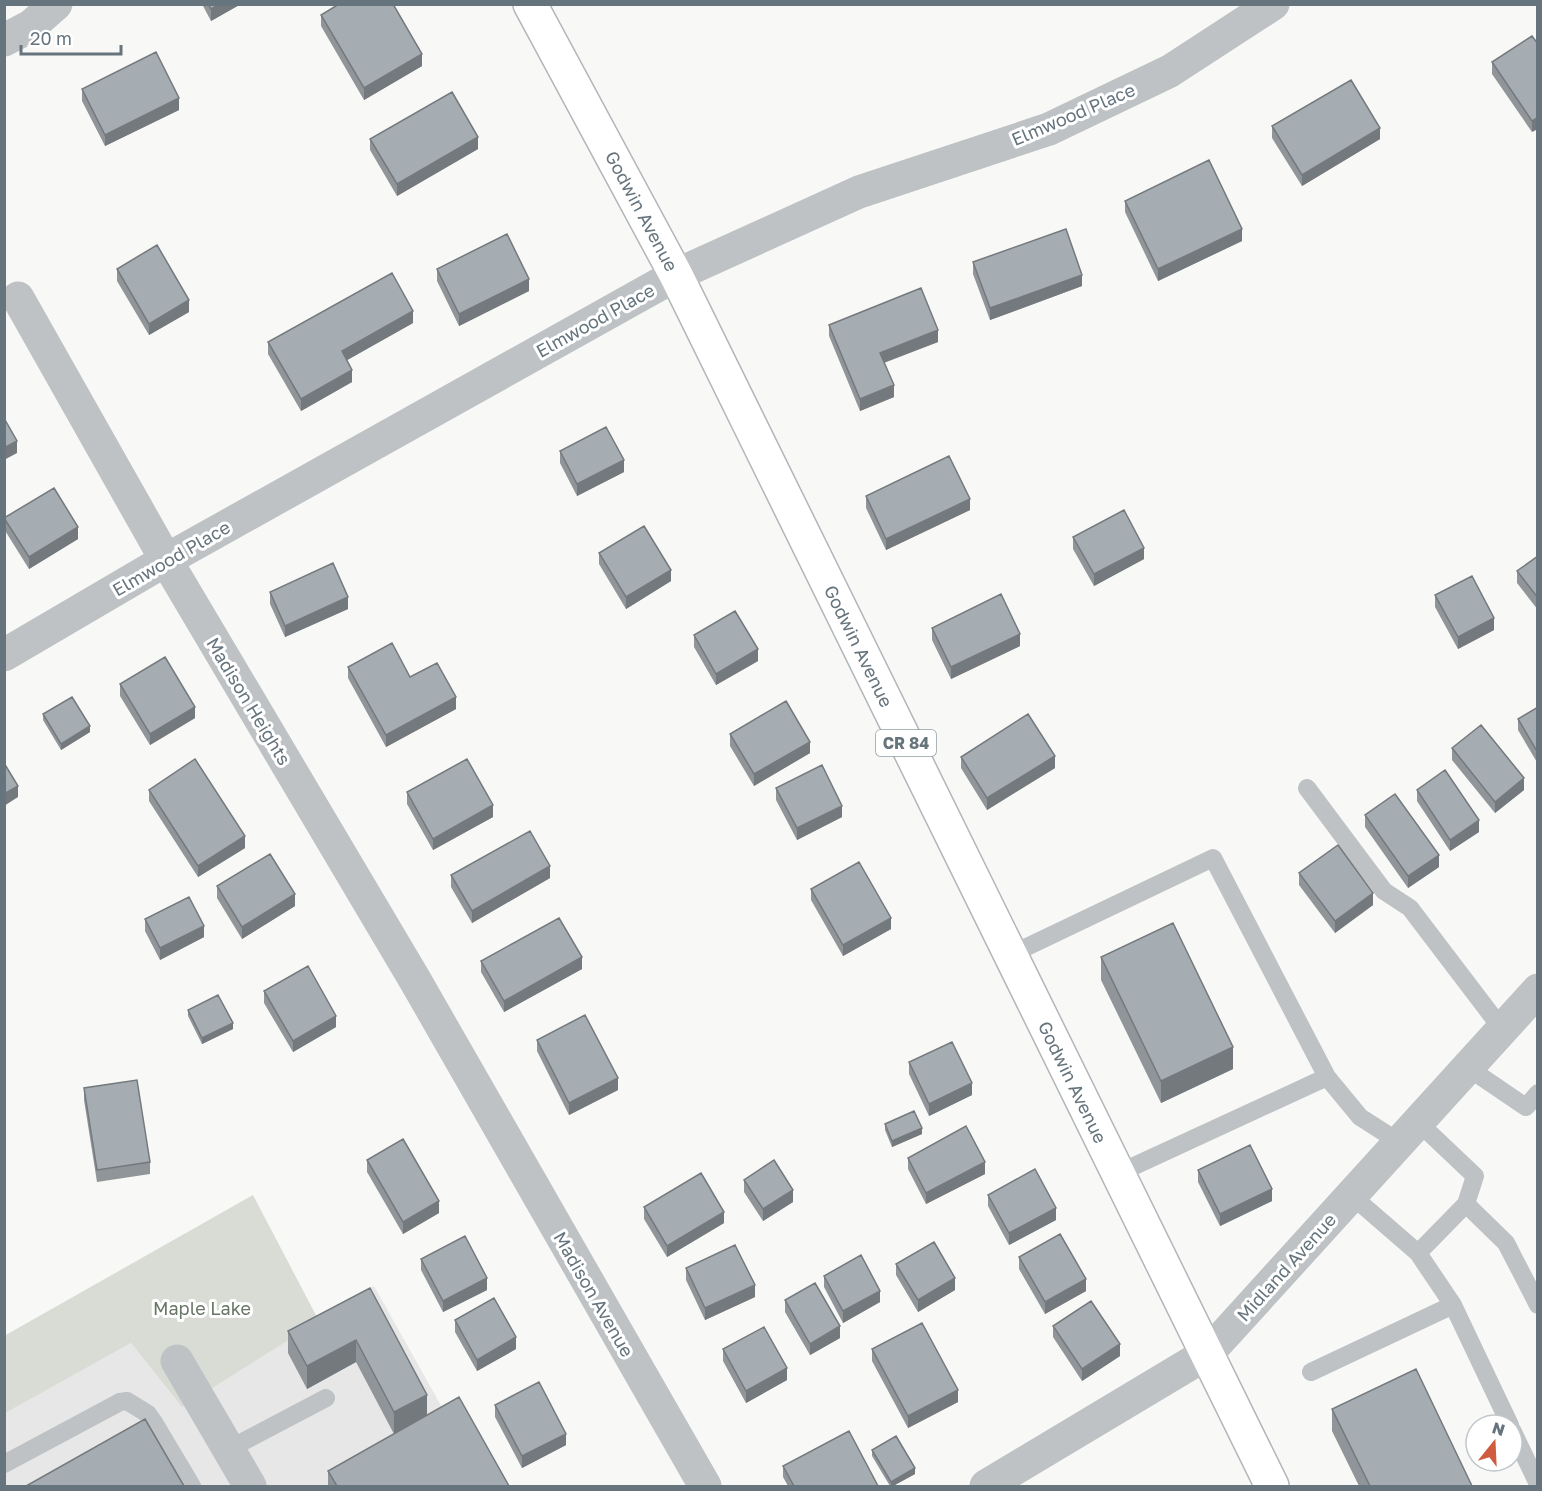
<svg xmlns="http://www.w3.org/2000/svg" width="1542" height="1491" font-family="'Golos Text',sans-serif">
<rect width="100%" height="100%" fill="#f8f8f6"/>
<!-- built -->
<path fill="#e6e7e6" d="M374,1286l112,200h-481l-1,-73 127,-70 51,64z"/>
<!-- green -->
<path fill="#d8dcd5" d="M253,1195l66,126 -137,86 -51,-64 -126,70 -1,-77z"/>
<g fill="none" stroke-linecap="round" stroke-linejoin="round">
<defs>
<path id="primary" d="M530,4l146,271 596,1211"/>
</defs>
<!-- primary casing -->
<use href="#primary" stroke="#b2b6b9" stroke-width="36"/>
<!-- lane -->
<path stroke="#bec2c5" stroke-width="18" d="M1307,788l77,103 26,17 92,121
M1010,955l203,-97 114,219
M1467,1067l59,40 12,-14
M1119,1173l208,-96 33,40 39,25
M1351,1195l67,58 48,-49 9,-28 -57,-54
M1466,1204l40,39 32,62
M1418,1253l35,52 57,120
M1311,1372l142,-67
M1512,1430l26,54
M229,1449l97,-51
M4,1464l116,-62 7,-1 21,13 7,10 37,62"/>
<!-- street -->
<path stroke="#bec2c5" stroke-width="33" d="M4,40l27,-14 25,-22
M18,298l148,262 249,420 290,506
M4,655l162,-95 510,-285 183,-83 190,-63 121,-58 103,-67
M177,1361l73,125
M986,1486l222,-133 330,-363"/>
<!-- primary -->
<use href="#primary" stroke="#fff" stroke-width="33"/>
</g>
<!-- wall -->
<path fill="#8f9599" d="M202,4h39l-30,17z
M321,15l101,51 -58,34 -43,-74z
M1538,44l-6,88 -40,-58v-12z
M82,89l97,21 -74,36 -23,-45z
M1272,126l108,13 -78,47 -30,-48z
M370,139l108,10 -81,47 -27,-46z
M1125,201l117,40 -84,40 -33,-69z
M973,262l109,24 -92,34 -17,-46z
M117,269l72,43 -40,23 -32,-54z
M437,269l92,22 -70,35 -22,-45z
M413,323l-66,37 5,22 -51,29 -33,-57v-12z
M829,325l109,17 -54,21 10,34 -34,14 -31,-75z
M560,451l64,21 -47,24 -17,-33z
M866,496l104,14 -84,40 -20,-42z
M4,518l74,21 -49,30 -25,-40z
M1073,537l71,22 -50,27 -21,-37z
M599,553l72,28 -45,28 -27,-45z
M1538,556v54l-21,-27v-12z
M270,592l78,17 -63,28 -15,-33z
M1435,595l59,35 -36,19 -23,-42z
M932,628l88,18 -69,33 -19,-39z
M694,635l64,26 -42,24 -22,-38z
M348,667l62,10 46,32 -70,38 -38,-69z
M120,684l75,34 -45,27 -30,-49z
M1538,707v57l-20,-34v-11z
M43,714l47,18 -29,18 -18,-30z
M730,734l80,19 -56,33 -24,-40z
M1452,748l72,42 -29,23 -43,-53z
M961,757l94,11 -68,42 -26,-42z
M776,788l66,29 -45,23 -21,-40z
M149,790l96,58 -47,29 -49,-76z
M1417,790l62,42 -29,19 -33,-50z
M407,792l86,25 -60,33 -26,-46z
M1365,815l74,52 -31,21 -43,-61z
M1299,873l74,32 -38,28 -36,-48z
M451,875l99,3 -78,45 -21,-36z
M217,886l78,20 -53,33 -25,-41z
M811,889l80,40 -48,27 -32,-56z
M145,919l59,18 -44,23 -15,-29z
M1101,957l132,112 -72,34 -60,-123z
M481,961l101,8 -78,43 -23,-40z
M264,991l72,36 -43,25 -29,-49z
M188,1010l45,19 -31,15 -14,-28z
M537,1040l81,50 -49,25 -32,-64z
M909,1062l63,33 -43,21 -20,-42z
M84,1088l66,74v12l-53,8 -13,-82z
M885,1124l37,10 -30,13 -7,-17z
M908,1158l77,16 -59,30 -18,-35z
M367,1160l72,53 -36,21 -36,-62z
M1198,1170l74,31 -52,25 -22,-44z
M744,1180l49,22 -30,19 -19,-29z
M988,1195l68,25 -47,25 -21,-39z
M644,1207l80,16 -57,34 -23,-38z
M1019,1257l67,34 -41,23 -26,-45z
M421,1259l66,31 -44,22 -22,-42z
M896,1264l59,26 -37,22 -22,-37z
M686,1268l69,29 -50,23 -19,-40z
M824,1276l56,26 -37,21 -19,-36z
M370,1288l57,128 82,70h-181v-15l66,-37 -38,-72 -49,27 -19,-36v-22z
M785,1300l55,38 -30,17 -25,-43z
M455,1320l61,29 -39,22 -22,-39z
M1053,1326l67,30 -38,25 -29,-44z
M723,1349l64,31 -41,23 -23,-42z
M872,1349l86,53 -50,26 -36,-67z
M495,1405l71,40 -44,23 -27,-51z
M1332,1409l140,77h-113l-27,-55z
M872,1450l43,24 -22,12h-3l-18,-30z
M783,1466l95,20h-90l-5,-9z"/>
<!-- shaded-wall -->
<path fill="#74797d" d="M220,4h21l-30,17v-12z
M422,54v12l-58,34v-12z
M179,98v12l-74,36v-11z
M1538,117v12l-6,3v-11z
M1380,128v11l-78,47v-11z
M478,137v12l-81,47v-12z
M1242,229v12l-84,40v-12z
M1082,275v11l-92,34v-12z
M529,279v12l-70,35v-12z
M189,300v12l-40,23v-11z
M413,311v12l-71,40v-12z
M938,330v12l-58,22v-11z
M352,370v12l-51,29v-12z
M894,385v12l-34,14v-12z
M17,441v12l-13,7v-12z
M624,460v12l-47,24v-12z
M970,499v11l-84,40v-11z
M78,527v12l-49,30v-12z
M1144,548v11l-50,27v-12z
M671,570v11l-45,28v-12z
M348,597v12l-63,28v-11z
M1494,618v12l-36,19v-12z
M1020,634v12l-69,33v-12z
M758,649v12l-42,24v-11z
M456,697v12l-70,38v-12z
M195,707v11l-45,27v-11z
M90,726v6l-29,18v-6z
M810,742v11l-56,33v-12z
M1055,756v12l-68,42v-12z
M1524,778v12l-29,23v-11z
M18,786v11l-14,9v-12z
M493,805v12l-60,33v-11z
M842,806v11l-45,23v-12z
M1479,820v12l-29,19v-11z
M245,836v12l-47,29v-11z
M1439,855v12l-31,21v-12z
M550,866v12l-78,45v-12z
M1373,893v12l-38,28v-12z
M295,894v12l-53,33v-12z
M891,918v11l-48,27v-11z
M204,926v11l-44,23v-12z
M582,957v12l-78,43v-11z
M336,1016v11l-43,25v-11z
M233,1023v6l-31,15v-6z
M1233,1047v22l-72,34v-22z
M618,1078v12l-49,25v-12z
M972,1083v12l-43,21v-12z
M922,1128v6l-30,13v-6z
M985,1162v12l-59,30v-11z
M1272,1189v12l-52,25v-12z
M793,1190v12l-30,19v-12z
M439,1201v12l-36,21v-12z
M1056,1208v12l-47,25v-12z
M724,1212v11l-57,34v-11z
M487,1278v12l-44,22v-11z
M955,1278v12l-37,22v-12z
M1086,1279v12l-41,23v-12z
M755,1285v12l-50,23v-12z
M880,1291v11l-37,21v-12z
M840,1326v12l-30,17v-11z
M516,1337v12l-39,22v-11z
M356,1340v22l-49,27v-23z
M1120,1344v12l-38,25v-12z
M787,1368v12l-41,23v-12z
M958,1390v12l-50,26v-12z
M427,1395v22l-33,17v-22z
M566,1434v11l-44,23v-12z
M915,1468v6l-22,12h-2v-4z"/>
<!-- building -->
<path fill="#a6adb2" stroke="#74797d" stroke-width="1.5" d="M208,4h12l-9,5z
M339,4h54l29,50 -58,34 -43,-73z
M1532,36l6,8v73l-6,4 -40,-59z
M156,52l23,46 -74,37 -23,-46z
M1351,80l29,48 -78,47 -30,-49z
M452,92l26,45 -81,47 -27,-45z
M1209,160l33,69 -84,40 -33,-68z
M1066,229l16,46 -92,33 -17,-46z
M507,234l22,45 -70,35 -22,-45z
M157,245l32,55 -40,24 -32,-55z
M392,273l21,38 -71,40 10,19 -51,29 -33,-57z
M921,288l17,42 -58,23 14,32 -34,14 -31,-74z
M4,418l13,23 -13,7z
M606,427l18,33 -47,24 -17,-33z
M949,456l21,43 -84,40 -20,-43z
M54,488l24,39 -49,30 -25,-39z
M1124,510l20,38 -50,26 -21,-37z
M644,526l27,44 -45,27 -27,-44z
M1538,556v42l-21,-27z
M333,563l15,34 -63,29 -15,-34z
M1472,576l22,42 -36,19 -23,-42z
M1001,594l19,40 -69,33 -19,-39z
M735,611l23,38 -42,25 -22,-39z
M392,643l18,34 27,-14 19,34 -70,38 -38,-68z
M165,657l30,50 -45,27 -30,-50z
M72,697l18,29 -29,18 -18,-30z
M786,701l24,41 -56,32 -24,-40z
M1538,707v46l-20,-34z
M1028,714l27,42 -68,42 -26,-41z
M1481,725l43,53 -29,24 -43,-54z
M195,759l50,77 -47,30 -49,-76z
M467,759l26,46 -60,34 -26,-47z
M4,763l14,23 -14,8z
M822,765l20,41 -45,22 -21,-40z
M1445,770l34,50 -29,20 -33,-50z
M1395,794l44,61 -31,21 -43,-61z
M530,831l20,35 -78,45 -21,-36z
M1338,845l35,48 -38,28 -36,-48z
M270,854l25,40 -53,33 -25,-41z
M859,862l32,56 -48,27 -32,-56z
M189,897l15,29 -44,22 -15,-29z
M559,918l23,39 -78,44 -23,-40z
M1173,923l60,124 -72,34 -60,-124z
M308,966l28,50 -43,25 -29,-50z
M218,995l15,28 -31,15 -14,-28z
M585,1015l33,63 -49,25 -32,-63z
M952,1042l20,41 -43,21 -20,-42z
M137,1080l13,82 -53,8 -13,-82z
M914,1111l8,17 -30,13 -7,-17z
M966,1126l19,36 -59,31 -18,-35z
M403,1139l36,62 -36,21 -36,-62z
M1250,1145l22,44 -52,25 -22,-44z
M774,1160l19,30 -30,19 -19,-29z
M1035,1169l21,39 -47,25 -21,-38z
M701,1173l23,39 -57,34 -23,-39z
M1060,1234l26,45 -41,23 -26,-45z
M465,1236l22,42 -44,23 -22,-42z
M934,1242l21,36 -37,22 -22,-36z
M735,1245l20,40 -50,23 -19,-40z
M861,1255l19,36 -37,20 -19,-35z
M815,1283l25,43 -30,18 -25,-44z
M370,1288l57,107 -33,17 -38,-72 -49,26 -19,-35z
M494,1298l22,39 -39,23 -22,-40z
M1091,1301l29,43 -38,25 -29,-43z
M922,1323l36,67 -50,26 -36,-67z
M764,1327l23,41 -41,23 -23,-42z
M1416,1369l56,117h-102l-38,-77z
M539,1382l27,52 -44,22 -27,-51z
M459,1397l50,89h-172l-9,-15z
M145,1419l39,67h-158z
M849,1431l29,55h-84l-11,-20z
M896,1436l19,32 -24,14 -19,-32z"/>
<g text-anchor="middle" dominant-baseline="central" stroke-width="6" stroke-linejoin="round" paint-order="stroke">
<!-- shield labels -->
<rect fill="#fff" stroke="#949ea4" stroke-width="1.5" x="876" y="730" width="60" height="26" rx="4.5"/>
<g font-size="16" font-weight="bold" fill="#66747d">
<text x="906" y="743">CR 84</text>
</g>
<!-- street labels -->
<g font-size="18" fill="#66747d" stroke="#fff">
<text transform="translate(1073 114) rotate(-23)">Elmwood Place</text>
<text transform="translate(642 211) rotate(62)">Godwin Avenue</text>
<text transform="translate(595 320) rotate(-29)">Elmwood Place</text>
<text transform="translate(171 558) rotate(-30)">Elmwood Place</text>
<text transform="translate(859 646) rotate(64)">Godwin Avenue</text>
<text transform="translate(249 701) rotate(59)">Madison Heights</text>
<text transform="translate(1073 1082) rotate(64)">Godwin Avenue</text>
<text transform="translate(1286 1267) rotate(-48)">Midland Avenue</text>
<text transform="translate(594 1294) rotate(60)">Madison Avenue</text>
</g>
<!-- park labels -->
<g font-size="18" fill="#687665" stroke="#fff">
<text x="202" y="1308">Maple Lake</text>
</g>
</g>
<!-- border -->
<rect width="1542" height="1491" fill="none" stroke="#66747d" stroke-width="12"/>
<!-- north arrow -->
<g transform="translate(1494 1443) rotate(18)"><circle r="28" fill="#ffffff" stroke="#c2c7cb" stroke-width="1.5"/>
<path d="M0-4.5L10 22L0 15L-10 22Z" fill="#cf5c3f"/>
<text y="-9" font-size="16" font-weight="bold" text-anchor="middle" fill="#66747d">N</text>
</g>
<!-- scale -->
<path d="M21 45v9h100v-9" fill="none" stroke="#66747d" stroke-width="3"/>
<text x="30" y="45" font-size="18" fill="#66747d" stroke="#ffffff" stroke-width="4.5" paint-order="stroke">20 m</text>
</svg>
